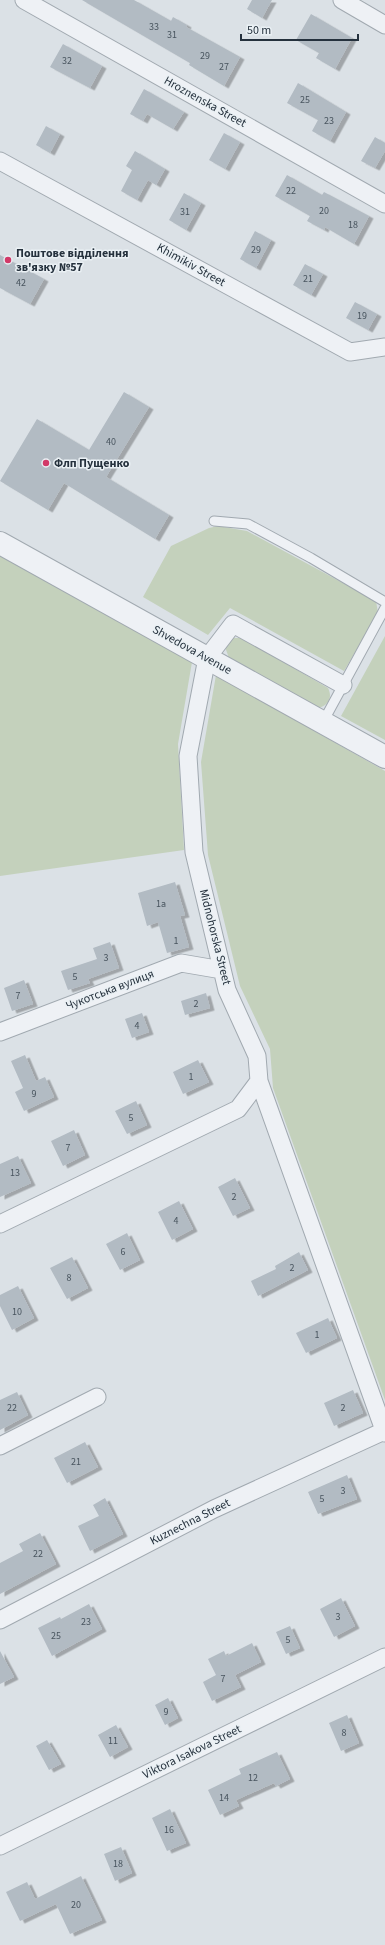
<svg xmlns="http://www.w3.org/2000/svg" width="385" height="1945" font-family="'Source Sans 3',sans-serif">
<defs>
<filter id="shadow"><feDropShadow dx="4.5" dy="2.5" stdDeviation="0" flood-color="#0004"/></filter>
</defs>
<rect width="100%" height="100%" fill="#dbe1e6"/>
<!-- green -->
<path fill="#c4d1bc" d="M218,526l29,5 129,70 2,12 -34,58 -114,-63 -22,27 -65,-38 28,-51 38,-18z
M0,554l192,108 -14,82 6,106 -184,26z
M385,636v104l-44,-24z
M234,638h8l86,50c5,10 0,17 -9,20l-90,-50 -4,-11 4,-7z
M216,675l169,96v629l-112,-312 -3,-39 -30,-63 -32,-131 -7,-93z"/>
<!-- building -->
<path fill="#b2bbc3" filter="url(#shadow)" d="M82,0h52l37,21 2,-4 14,8 -1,2 54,30 -16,29 -35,-21 1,-2z
M252,0h20l-10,18 -15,-9z
M311,14l41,24 -17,31 -19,-11 3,-5 -23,-13z
M63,44l39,22 -12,22 -40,-21z
M298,83l48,29 -16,29 -18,-10 6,-11 -31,-17z
M144,89l40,23 -11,17 -26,-15 -4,7 -13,-7z
M46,126l14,8 -10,19 -14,-8z
M224,133l16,9 -15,27 -16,-9z
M375,137l10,6v8l-10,17 -14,-7z
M135,151l30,18 -9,16 -8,-5 -11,20 -16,-9 11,-21 -6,-4z
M287,175l35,20 2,-3 45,24 -15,28 -29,-17 -1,3 -17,-9 3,-5 -35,-20z
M184,193l17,10 -15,27 -17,-10z
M255,231l16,9 -15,28 -16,-9z
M0,255l44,24 -14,25 -30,-16z
M305,264l18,10 -12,21 -18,-10z
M355,302l22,12 -9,16 -22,-12z
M124,392l25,15 -43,70 63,38 -14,24 -91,-56 -16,27 -48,-29 37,-62 52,31z
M175,882l10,33 -5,1 9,31 -22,6 -9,-31 -11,4 -9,-33z
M110,942l9,26 -31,11 2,4 -22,7 -7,-19 36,-12 -4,-11z
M24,980l9,24 -21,7 -8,-23z
M206,993l4,15 -25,7 -4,-14z
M142,1013l7,19 -17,6 -7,-19z
M25,1055l11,26 9,-4 9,20 -30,14 -9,-19 8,-4 -12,-27z
M198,1060l11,22 -26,12 -10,-22z
M136,1101l11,24 -20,9 -12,-23z
M74,1130l11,25 -22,11 -12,-25z
M18,1156l13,27 -31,14v-33z
M235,1178l15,30 -17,8 -15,-29z
M179,1201l14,28 -21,11 -14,-28z
M127,1233l13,27 -20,10 -14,-26z
M299,1252l9,18 -50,26 -7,-15 25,-12 -1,-3z
M72,1257l16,31 -21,11 -17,-31z
M18,1286l16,32 -22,12 -12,-24v-11z
M328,1318l9,20 -31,15 -10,-20z
M353,1390l10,23 -29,13 -10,-23z
M17,1392l11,23 -28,15v-30z
M85,1442l13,25 -31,16 -13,-25z
M347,1475l10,24 -39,15 -10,-22z
M105,1498l18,36 -33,17 -12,-25 21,-10 -6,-11z
M40,1533l16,31 -56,30v-31l23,-12 -4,-7z
M341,1598l14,28 -21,11 -14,-28z
M89,1604l13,25 -50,27 -14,-28 22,-11 1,2z
M290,1626l10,22 -14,6 -10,-22z
M252,1643l9,19 -26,13 6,12 -29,14 -9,-19 13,-7 -8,-16 16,-8 2,5z
M0,1651l14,26 -14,7z
M168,1698l10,20 -13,7 -10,-20z
M347,1715l12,28 -18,8 -12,-28z
M116,1725l12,22 -18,10 -12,-22z
M47,1740l14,24 -12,6 -13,-24z
M277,1752l13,27 -14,7 -2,-3 -38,17 3,6 -19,9 -12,-25 33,-16 -2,-5z
M170,1809l16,34 -19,8 -15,-33z
M121,1847l11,26 -17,8 -11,-27z
M81,1876l21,44 -32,14 -14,-30 -36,17 -14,-29 21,-10 8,17z"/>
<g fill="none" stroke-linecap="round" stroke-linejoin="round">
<defs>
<path id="service" d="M214,521l34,3 63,34 74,44
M323,722l62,-114"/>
<path id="minor" d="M24,0l361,204
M342,0l43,25
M0,161l350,191 35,-5
M0,1032l181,-69 41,7
M259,1081l126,352
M0,1224l238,-115 21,-28 -2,-25 -30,-66 -33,-138 -6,-96 19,-98 26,-34 110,61
M0,1446l97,-49
M0,1620l214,-111 170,-78
M0,1846l385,-189"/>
<path id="tertiary" d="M0,543l385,214"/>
</defs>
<!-- service casing -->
<use href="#service" stroke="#a1a9b0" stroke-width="11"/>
<!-- minor casing -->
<use href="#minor" stroke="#a1a9b0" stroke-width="19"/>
<!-- tertiary casing -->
<use href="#tertiary" stroke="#a1a9b0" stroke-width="24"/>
<!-- service -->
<use href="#service" stroke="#eef1f5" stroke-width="9"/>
<!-- minor -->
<use href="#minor" stroke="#eef1f5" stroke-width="17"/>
<!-- tertiary -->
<use href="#tertiary" stroke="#eef1f5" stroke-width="22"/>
</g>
<!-- markers -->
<g fill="#d23968" stroke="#eaf0f4" stroke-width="1.5">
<circle cx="8" cy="260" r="4"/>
<circle cx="46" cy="463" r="4"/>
</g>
<g text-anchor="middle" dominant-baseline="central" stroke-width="3" stroke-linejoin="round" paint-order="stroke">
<!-- number labels -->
<g font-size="10" fill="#48545e">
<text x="154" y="27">33</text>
<text x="172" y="35">31</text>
<text x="205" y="56">29</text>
<text x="67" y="61">32</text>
<text x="224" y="67">27</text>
<text x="305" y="100">25</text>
<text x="329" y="121">23</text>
<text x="291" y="191">22</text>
<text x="324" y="211">20</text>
<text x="185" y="212">31</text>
<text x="353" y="225">18</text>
<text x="256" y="250">29</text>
<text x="308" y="279">21</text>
<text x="21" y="283">42</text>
<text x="362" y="316">19</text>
<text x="111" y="442">40</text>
<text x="161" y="904">1а</text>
<text x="176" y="941">1</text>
<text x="106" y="958">3</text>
<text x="75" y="977">5</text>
<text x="18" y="996">7</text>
<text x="196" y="1004">2</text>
<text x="137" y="1026">4</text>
<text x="191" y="1077">1</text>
<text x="34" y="1094">9</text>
<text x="131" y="1118">5</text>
<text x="68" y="1148">7</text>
<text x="15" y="1173">13</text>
<text x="234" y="1197">2</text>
<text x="176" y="1221">4</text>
<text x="123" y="1252">6</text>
<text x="292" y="1268">2</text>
<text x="69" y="1278">8</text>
<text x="17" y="1312">10</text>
<text x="317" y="1335">1</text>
<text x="12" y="1408">22</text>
<text x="343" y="1408">2</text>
<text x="76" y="1462">21</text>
<text x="343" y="1491">3</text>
<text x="322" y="1499">5</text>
<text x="38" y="1554">22</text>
<text x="338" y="1617">3</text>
<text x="86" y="1622">23</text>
<text x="56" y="1636">25</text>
<text x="288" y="1640">5</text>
<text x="223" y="1679">7</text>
<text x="166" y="1712">9</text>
<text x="344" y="1733">8</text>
<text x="113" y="1741">11</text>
<text x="253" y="1778">12</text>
<text x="224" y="1798">14</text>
<text x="169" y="1830">16</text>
<text x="118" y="1864">18</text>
<text x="76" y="1905">20</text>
</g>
<!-- street labels -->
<g font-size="12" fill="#25313d" stroke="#eaf0f4">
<text transform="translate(205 102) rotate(29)">Hroznenska Street</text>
<text transform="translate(191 265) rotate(29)">Khimikiv Street</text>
<text transform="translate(192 650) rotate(29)">Shvedova Avenue</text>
<text transform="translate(215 937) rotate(76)">Midnohorska Street</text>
<text transform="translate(110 990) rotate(-21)">Чукотська вулиця</text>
<text transform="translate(190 1522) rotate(-27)">Kuznechna Street</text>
<text transform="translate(192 1752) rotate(-26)">Viktora Isakova Street</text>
</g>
<!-- poi labels -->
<g font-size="12" font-weight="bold" fill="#25313d" stroke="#eaf0f4" text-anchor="start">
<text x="16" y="253">Поштове відділення<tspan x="16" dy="14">зв'язку №57</tspan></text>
<text x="54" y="463">Флп Пущенко</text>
</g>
</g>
<!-- scale -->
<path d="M241 34v6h117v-6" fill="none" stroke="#25313d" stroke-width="2"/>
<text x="247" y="34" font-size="12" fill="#25313d" stroke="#eaf0f4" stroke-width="3" paint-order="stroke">50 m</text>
</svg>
